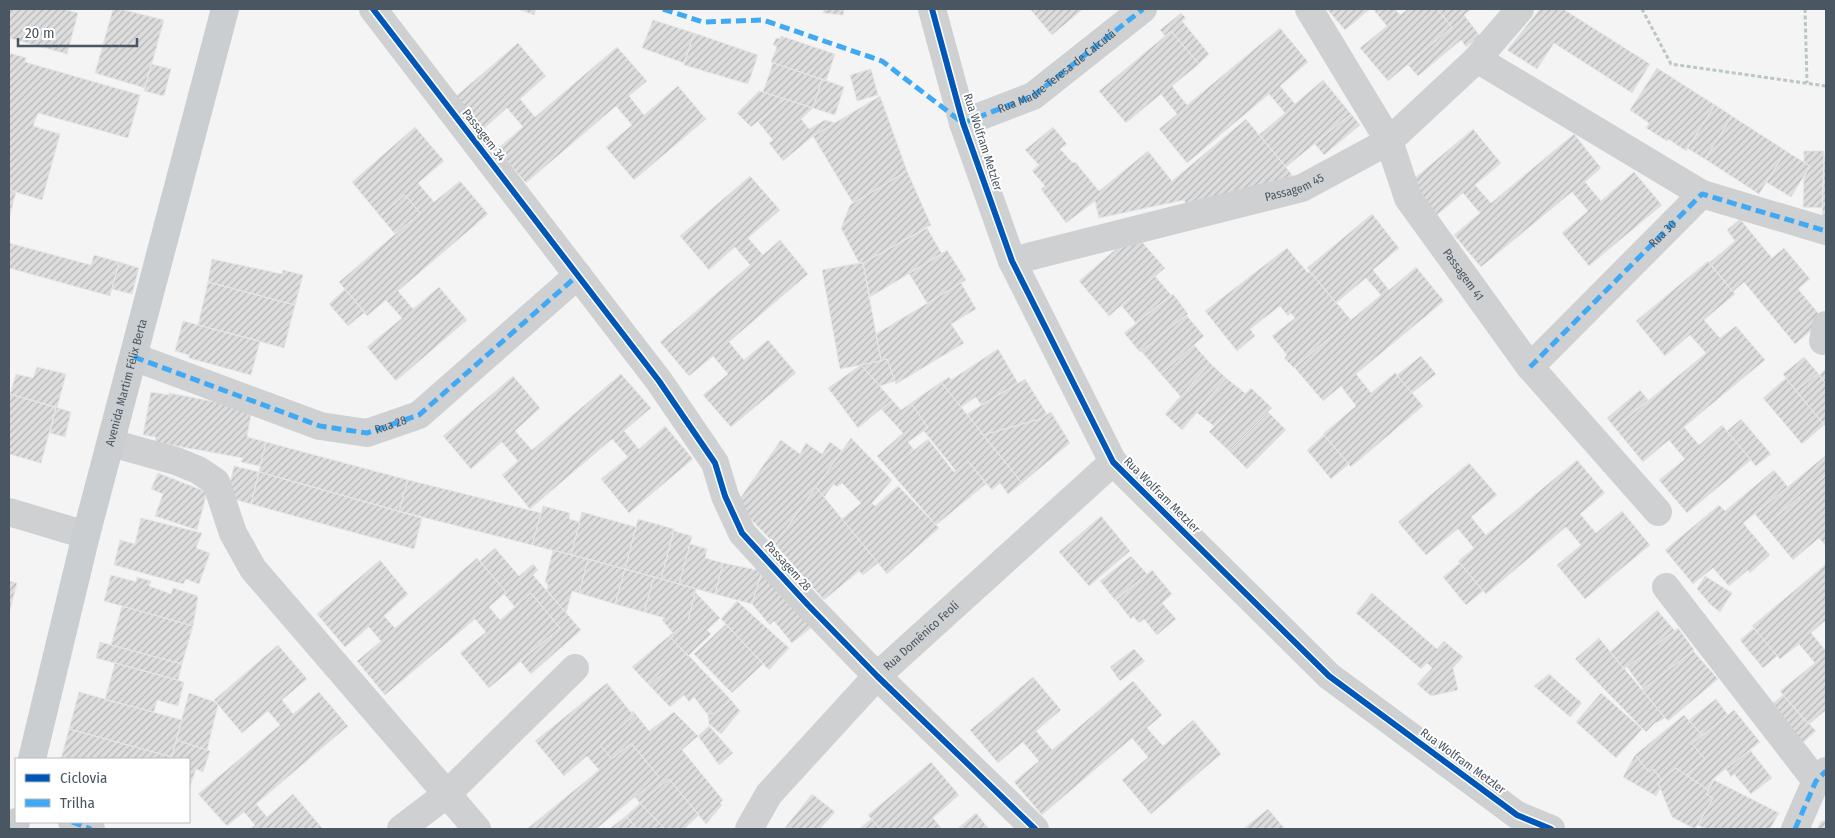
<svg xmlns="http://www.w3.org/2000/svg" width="1835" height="838" font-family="'Fira Sans Condensed',sans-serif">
<defs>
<pattern id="building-hatch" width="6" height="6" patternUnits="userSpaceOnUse" patternTransform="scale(1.25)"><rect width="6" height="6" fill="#ddddde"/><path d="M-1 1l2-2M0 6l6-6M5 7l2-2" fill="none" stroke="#b5b6b7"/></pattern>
</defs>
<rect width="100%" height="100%" fill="#f4f4f4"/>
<!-- building -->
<path fill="url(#building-hatch)" stroke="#e5e6e7" d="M9,9h53l16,4 -11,41 -58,-16z
M113,9h7l44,11 -19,68 -50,-15z
M518,9h18l-2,6z
M824,9h20l-1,6 -20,-2z
M1030,9h53l-31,26z
M1327,9h43l-25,21z
M1373,9h22l5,6 8,-6h29l15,18 -64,54 -28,-33 27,-22z
M1437,9h34l-7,6 16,21 -14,11 -5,-7 -43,36 -10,-11 44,-38z
M1540,9h23l87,55 -18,29 -78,-50 -17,26 -30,-19z
M1181,13l5,5 -4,3 27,33 -10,10 -28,-33 -6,5 -5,-6z
M653,20l41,13 -10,30 -42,-15z
M1280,28l28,34 -28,24 15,18 28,-24 28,34 -65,53 -27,-32 26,-22 -16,-19 -82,69 -28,-34 18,-15 -16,-20 -35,29 -27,-32 72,-60 28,33 -27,22 15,19z
M694,33l64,22 -10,29 -64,-19z
M781,36l54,18 -9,27 -55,-19 6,-15 -4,-2 3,-7 4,1z
M518,43l28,33 -26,23 15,18 82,-70 30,34 -18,15 15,19 34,-29 28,33 -72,61 -28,-33 26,-22 -16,-19 -90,77 -29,-34 26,-22 -16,-19 -25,22 -28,-32z
M9,53l17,5 -1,4 115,33 -12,43 -90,-25 -5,13 27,8 -18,66 -33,-10z
M773,63l49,16 -9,29 -50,-16z
M151,64l20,5 -7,27 -20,-5z
M1657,68l58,37 -29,46 -18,-12 -1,2 -21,-13 3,-5 -19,-13z
M871,69l7,26 -21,6 -7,-26z
M822,79l22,8 -9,28 -22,-7z
M759,91l26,8 -34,28 -14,-14z
M880,96l27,75 -54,32 -40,-67z
M785,99l28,9 -12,11 8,10 16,-9 10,3 -22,13 -30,25 -14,-18 4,-3 -15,-18z
M1715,105l17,11 -27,43 -18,-11z
M1351,114l9,11 -36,30 -10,-12z
M1732,116l54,35 -27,43 -54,-35z
M1246,119l47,57 -75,24 -30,7 -4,-7 -85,18 -4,-17 -29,22 -25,-34 4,-3 -13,-15 7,-6 -14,-15 28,-23 14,17 -7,5 13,14 2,-1 24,29 49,-40 24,30z
M415,127l29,34 -26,22 16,19 26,-21 28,33 -90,77 15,18 26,-22 28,33 -71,61 -29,-34 35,-29 -16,-18 -19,16 -28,-34 81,-69 -15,-18 -25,21 -28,-34z
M1473,129l28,34 -26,22 16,18 83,-69 27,34 -16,14 16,19 33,-29 28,33 -73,61 -27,-33 26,-22 -16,-19 -91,75 -27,-32 26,-22 -17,-20 -26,22 -27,-33z
M1786,151l24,15 -19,31 -25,-15z
M1804,151h20l-2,57 -19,-1 1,-30 6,-11 -6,-3z
M1824,157h2v70h-4z
M907,171l24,54 -68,38h-4l-18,-35 9,-23z
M750,176l30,34 -32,28 15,17 17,-15 28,34 -79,68 15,18 24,-20 28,33 -65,54 -28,-32 25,-21 -15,-18 -24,20 -29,-34 90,-77 -15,-18 -26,23 -29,-34z
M9,190l7,2 -7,27z
M405,195l15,18 -25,21 -15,-18z
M1372,214l27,34 -26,22 16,20 27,-23 28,34 -88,73 15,19 24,-20 28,33 -72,61 -28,-33 33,-28 -15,-20 -18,15 -29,-34 87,-72 -15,-17 -30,25 -29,-35z
M1740,219l32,39 12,-10 26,31 -12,10 26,31 -29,24 -51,-62 -11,10 -24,-29 26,-22 -8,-11z
M927,228l15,26 -72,43 -7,-34z
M1142,242l23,26 -56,48 -30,-35 37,-32z
M9,243l82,22 3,-10 25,7 -9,34 -101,-28z
M1287,248l21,25 2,-1 41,48 -57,48 -10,-10 3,-3 -15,-19 23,-18 -4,-5 -3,3 -8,-10 -30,23 5,7 -18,15 -32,-40z
M947,250l19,30 -39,23 -18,-30z
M212,259l70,15 1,-4 20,5 -8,30 -87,-23z
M1708,261l27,33 -31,26 16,18 16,-12 29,34 -81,67 15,18 23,-20 29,35 -64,53 -28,-33 26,-21 -16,-19 -26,22 -28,-34 91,-75 -16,-18 -25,21 -29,-35z
M119,262l20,6 -7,26 -20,-5z
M859,263h4l18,98 -41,8 -18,-99z
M1155,276l16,19 -35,28 -15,-18z
M208,282l87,23 -11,43 -86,-23z
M961,283l15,26 -25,15 13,19 -68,41 -9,-25 -6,2 -5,-27z
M345,289l20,23 -17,14 -19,-22z
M1173,294l15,20 -48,38 -16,-19z
M1186,315l18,21 -43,38 -20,-23z
M183,321l77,20 -9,34 -62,-17v-3l-14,-4z
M1194,345l16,18 -29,34 -20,-23z
M998,349l20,34 -37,22 -5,-8 -15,10 -20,-25 8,-5 2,3z
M1421,356l15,18 -24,19 -15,-18z
M1804,357l14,16 -22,18 -13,-17z
M887,359l8,22 -15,5 -19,-21z
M1210,363l16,15 -44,52 -17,-16z
M861,365l31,35 -34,28 -30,-40z
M37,367l29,7 -9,34 -47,-14 6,-20 17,4z
M1826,368v16l-7,-9z
M1818,373l8,11v43l-30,-36z
M621,374l30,34 -27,23 15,18 26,-23 28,33 -64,54 -28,-34 27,-22 -16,-18 -82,70 -28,-34 16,-14 -16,-19 -31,27 -28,-33 70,-60 27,32 -25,23 17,19z
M1226,378l20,16 -32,32 -18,-14z
M1786,378l38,47 -22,19 -39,-46z
M1025,379l22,35 -7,5 -57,16 -16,-21z
M941,382l81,101 -14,11 -8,-11 -8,7 -24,-29 -12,10 -32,-40 4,-3 -17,-25z
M1251,388l21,20 -43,43 -20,-19z
M1640,390l8,10 -33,28 -8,-10z
M151,392l18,3v-2l83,16 -5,28 19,5 -6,24 -19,-4 2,-4 -88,-16 1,-5 -13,-2z
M9,394l47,13 -15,56 -32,-9z
M892,400l9,10 10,-7 17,25 -20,14 6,8 -25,20 -12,-14 26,-23 -22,-24z
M56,407l15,5 -6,25 -15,-4z
M1051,412l19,31 -48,40 -39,-48 57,-16z
M1268,412l18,18 -39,39 -18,-18z
M1741,419l30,35 -15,12 -29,-35z
M1324,435l25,29 -18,15 -24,-29z
M851,438l41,42 -20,23 3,3 23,-20 41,42 -52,46 -45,-55 19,-16 -19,-20 -5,4 -3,-3 -10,13 -8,-10z
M928,439l26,33 14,-11 18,23 -50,41 -47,-55z
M781,440l19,14 6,-11 16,11 8,-12 12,9 -67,93 -39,-40z
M266,442l142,38 -9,31 -140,-39z
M1826,455v20l-61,51 -10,-12z
M1577,460l28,33 -25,21 16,19 26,-22 28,34 -65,54 -28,-34 24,-20 -15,-18 -80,67 -28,-33 16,-13 -16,-19 -32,26 -28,-33 71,-59 28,32 -26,22 15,18z
M234,466l25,6 -8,32 -24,-7z
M1774,470l14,17 -45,36 27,32 -20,18 -2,-3 -19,16 -16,-18 -20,16 -28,-34 54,-45 6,6z
M259,472l163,46 -8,31 -163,-45z
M158,473l49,19 -10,38 -42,-14 8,-22 -12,-5z
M1826,475v71l-7,-8 -26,22 -28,-34z
M408,480l133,33 -9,32 -133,-34z
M816,487l62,76 -15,12 -4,-4 -35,29 -49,-56z
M543,506l27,7 -1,6 11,3 -9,33 -39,-10z
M582,512l54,15 -11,42 -54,-14z
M1101,516l29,35 -41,35 -30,-34z
M141,518l61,15 -6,15 14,5 -11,31 -13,-5 -3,5 -69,-19 6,-25 15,4z
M638,519l36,10 -13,50 -36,-10z
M674,531l18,5 -13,48 -18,-5z
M690,544l17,5 -2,9 18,5 -8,31 -36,-10z
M495,548l24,28 14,-12 5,6 -5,5 48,55 -50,44 -11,-13 40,-33 -29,-35 -16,14 -11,-13 2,-2 -26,-31z
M553,550l35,9 -9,34 -7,-2 -6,22 -19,-23 1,-6 -3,-2z
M1131,556l16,18 -32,26 -15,-19z
M477,558l29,34 -17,15 11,13 31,-27 29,35 -71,60 -29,-35 26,-21 -11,-13 -90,76 -28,-34 24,-20 -12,-14 -24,20 -28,-33 63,-54 28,34 -24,22 11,12z
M588,559l37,10 -10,35 -36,-11z
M723,563l39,8 -10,33 -37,-10z
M1460,563l23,28 -17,14 -23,-28z
M1826,564v56l-15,13 15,18v59l-18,15 -28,-34 35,-28 -16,-19 -19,15 -28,-33z
M625,569l29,8 -10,35 -29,-8z
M1152,570l20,24 -10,9 14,16 -19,16 -13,-16 -5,4 -6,-7 -2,3 -15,-19z
M762,571l50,56 -20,16 -18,-22 -4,4 -18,-21z
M111,575l25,7 1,-5 14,4 -2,5 22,8 2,-6 25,8 -5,30 -89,-25z
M1705,576l27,17 -12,19 -9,-7 -14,-16z
M654,577l42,12 -8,32 -15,12 -11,-13 3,-2 -21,-6z
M9,581l8,2 -8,31z
M695,592l25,26 -13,12 4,4 -23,22 -19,-20 19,-15z
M1372,593l65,56 7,-8 19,16 -10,11 5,22 -27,6 -14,-12 15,-16 -5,-5 -6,6 -65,-56z
M737,601l52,47 -20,22 -48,-51z
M122,606l71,20 -11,38 -71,-19z
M1657,610l18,21 -51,38 -14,-17z
M726,624l37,40 -31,29 -38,-39z
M1678,628l16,22 -51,39 -16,-22z
M1754,628l23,28 -14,12 -23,-28z
M669,636l18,18 -38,31 -17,-18z
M1599,638l66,80 -10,5 -9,9 -71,-73z
M100,642l82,22 -4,16 -82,-22z
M278,645l29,34 -25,21 11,14 26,-22 29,34 -92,78 11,13 26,-23 29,34 -2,1h-70l5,-4 -11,-13 -17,14 -29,-32 82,-69 -12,-14 -26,22 -28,-33z
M1134,649l11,12 -25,20 -10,-14z
M1693,651l25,28 -50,42 -26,-31z
M687,654l44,46 -17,14 -2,-1 -4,2 -14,-18 -5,5 -5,-7 -14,12 -21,-22z
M115,663l69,19 -6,24 -21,-6 -3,12 -49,-12z
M1549,674l33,29 -12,14 -36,-31z
M1033,677l28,33 -25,21 16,19 81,-69 29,34 -15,13 16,18 30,-26 28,34 -70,60 -29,-34 26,-23 -16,-19 -90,77 -28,-33 25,-21 -16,-19 -25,21 -28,-33z
M607,683l27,33 -34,29 12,14 19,-16 28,34 -63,52h-69l72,-59 -12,-14 -23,20 -29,-35z
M79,692l103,28 -10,37 -103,-28z
M189,693l26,9 3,3 -11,45 -31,-10z
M1601,693l41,36 -26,29 -40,-36z
M1783,695l33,36 -16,14 -32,-38z
M1716,699l12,16 -26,20 -13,-15z
M731,700l9,11 -19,23 -12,-10 -1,-9 4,-2 2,1z
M1734,710l26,32 -47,37 -5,11 -22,-15 19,-16 -13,-15z
M633,711l16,20 25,-19 24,24 -16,14 41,50 -3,3 2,2 -16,19 -37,-45 -29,24 -5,-6 24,-20 -28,-34 -19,16 -12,-14 34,-29 -3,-4z
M1684,715l18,20 -10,9 13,15 -19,16 -10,-7 -14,12 -9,-11 -4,3 -14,-17z
M709,726l24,27 -14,12 -21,-29z
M69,729l103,28 -1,2h-110z
M176,740l34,11 -7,21 -7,-3 -7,20v-30h-18z
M1750,750l22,28 -21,16 -17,-20 -3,3 -5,-8z
M1635,755l14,17 4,-3 9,11 -4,3 2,6 -4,7 -33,-19z
M931,762l28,33 -26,23 9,11h-18l-2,-2 -3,2h-39l-12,-14z
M1676,768l32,22 -2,4 7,4 -18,31 -23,-12 -14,-34z
M669,779l30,36 -15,14h-19l-25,-26z
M1714,780l65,33 -9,16h-64l-8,-4 15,-27 -7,-4z
M812,794l23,18 -15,17h-36z
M640,803l25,26h-28l-11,-13z
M1268,809l17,20h-42z
M976,813l13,16h-32z
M626,816l11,13h-28z
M871,819l9,10h-21z
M1821,821h5v8h-9z"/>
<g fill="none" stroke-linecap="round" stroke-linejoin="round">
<!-- path -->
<path stroke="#bcc7c4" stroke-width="3" stroke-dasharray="4 2.5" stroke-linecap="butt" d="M1642,9l29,55 155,22
M1805,9l2,74"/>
<!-- minor -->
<g stroke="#ced0d2" stroke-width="28">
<path d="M373,9l286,372 56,82 10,33 17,37 66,72 69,71 158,153"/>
<path d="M932,9l31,114 49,138 101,201 216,214 188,139 34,14"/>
<path id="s1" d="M1309,9l80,132 19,57 122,169 128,145"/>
<path d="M1477,59l225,135"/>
<path d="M963,123l70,-27 110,-87"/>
<path id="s2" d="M1012,261l290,-73 87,-47 88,-82 43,-50"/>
<path d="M1823,341l3,-16"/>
<path d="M134,357l186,69 47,7 52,-18 159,-140"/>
<path id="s3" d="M1530,367l172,-173 124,37"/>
<path d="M111,443l65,18 22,9 18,12 17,51 20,36 194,225 128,-126"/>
<path d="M9,512l77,23"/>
<path d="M1666,587l150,194"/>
<path d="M72,822l19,7"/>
<path d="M401,829l46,-35 30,35"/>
<path id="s4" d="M749,829l20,-35 108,-118 236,-214"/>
<path d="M1795,829l21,-48 10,-10"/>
</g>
<!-- major -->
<g stroke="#caced1" stroke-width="28">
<path id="s5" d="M32,759l54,-224 139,-526"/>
<path d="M14,829l2,-7"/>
</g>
<!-- quiet -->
<g stroke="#3fa9f5" stroke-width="5" stroke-dasharray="10 5" stroke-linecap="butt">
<path id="s6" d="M663,9l40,13 60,-2 119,41 81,62 70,-27 110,-87"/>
<path id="s7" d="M134,357l186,69 47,7 52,-18 159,-140"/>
<path d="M1530,367l172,-173 124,37"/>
<path d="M72,822l19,7"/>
<path d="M1795,829l21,-48 10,-10"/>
</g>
<defs>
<path id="cycleway" d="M373,9l286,372 56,82 10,33 17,37 66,72 69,71 158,153
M932,9l31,114 49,138 101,201 216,214 188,139 34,14"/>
</defs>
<!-- cycleway casing -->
<use href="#cycleway" stroke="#fff" stroke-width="9"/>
<!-- cycleway -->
<use href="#cycleway" stroke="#0057b8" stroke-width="6"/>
</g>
<g text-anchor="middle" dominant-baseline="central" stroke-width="4" stroke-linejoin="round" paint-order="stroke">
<!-- street labels -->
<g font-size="12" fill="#4a5661" stroke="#fff">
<text stroke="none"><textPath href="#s6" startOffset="438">Rua Madre Teresa de Calcutá</textPath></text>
<text transform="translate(484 135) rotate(52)">Passagem 34</text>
<text transform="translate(983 142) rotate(72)">Rua Wolfram Metzler</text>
<text stroke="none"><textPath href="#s2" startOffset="292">Passagem 45</textPath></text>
<text stroke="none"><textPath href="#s3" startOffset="188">Rua 30</textPath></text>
<text stroke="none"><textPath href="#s1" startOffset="309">Passagem 41</textPath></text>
<text stroke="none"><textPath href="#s5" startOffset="388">Avenida Martim Félix Berta</textPath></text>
<text stroke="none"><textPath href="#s7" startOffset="271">Rua 28</textPath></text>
<text transform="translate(1162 495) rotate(45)">Rua Wolfram Metzler</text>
<text transform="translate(788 566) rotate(48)">Passagem 28</text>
<text stroke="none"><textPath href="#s4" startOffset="260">Rua Domênico Feoli</textPath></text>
<text transform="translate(1463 761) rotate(36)">Rua Wolfram Metzler</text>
</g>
</g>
<!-- border -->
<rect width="1835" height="838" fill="none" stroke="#4a5661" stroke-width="20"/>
<!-- legend -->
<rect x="15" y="758" width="175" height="65" fill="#ffffff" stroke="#b7bbc0"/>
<rect x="25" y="774" width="25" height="8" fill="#0057b8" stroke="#b7bbc0"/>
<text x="60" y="783" font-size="15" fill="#4a5661">Ciclovia</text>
<rect x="25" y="799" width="25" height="8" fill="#3fa9f5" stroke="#b7bbc0"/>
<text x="60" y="808" font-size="15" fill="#4a5661">Trilha</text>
<!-- scale -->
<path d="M18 38v8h119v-8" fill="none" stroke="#4a5661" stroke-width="2.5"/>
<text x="25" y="38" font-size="15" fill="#4a5661" stroke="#ffffff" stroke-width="4" paint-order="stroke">20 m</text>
</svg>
